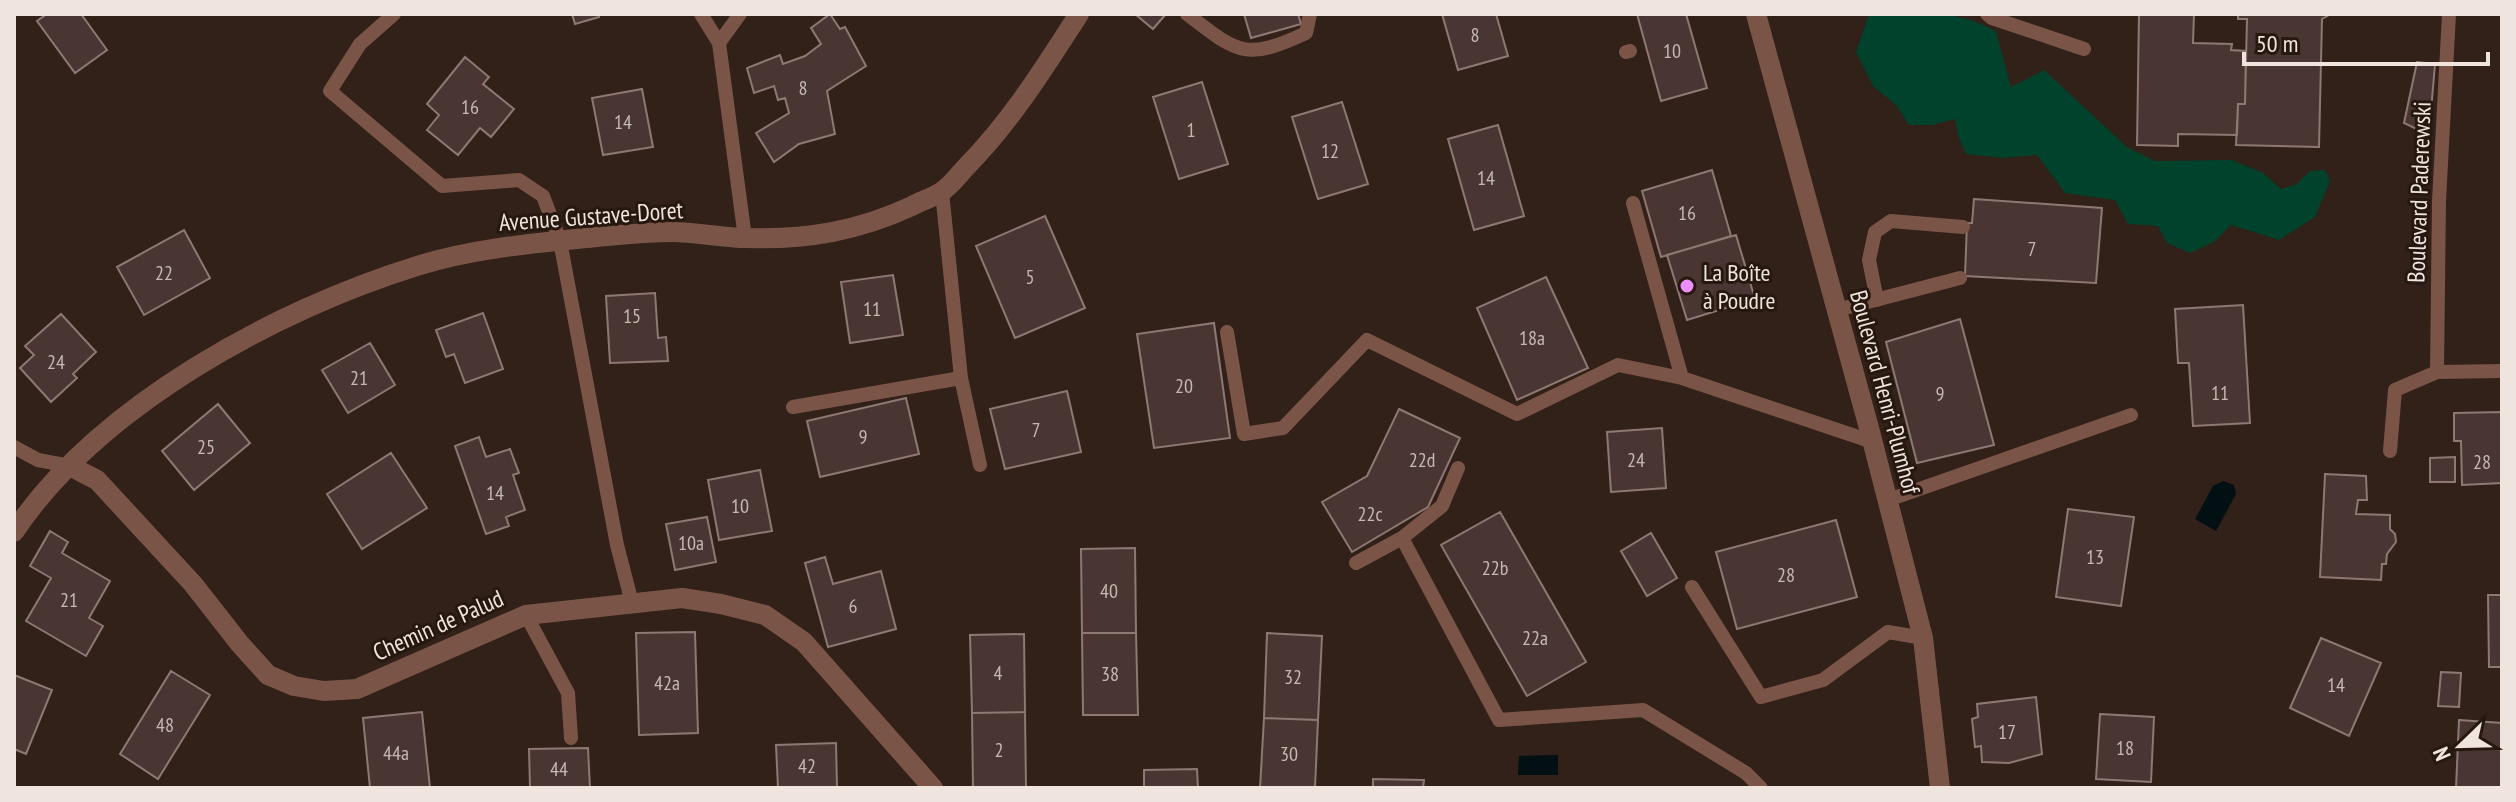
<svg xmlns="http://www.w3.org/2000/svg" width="2516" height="802" font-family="'PT Sans Narrow',sans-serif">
<rect width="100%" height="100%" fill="#312118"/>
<!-- green -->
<path fill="#00422c" d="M1869,14c44,0 89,-6 127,18l15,55 33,-17 83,77 28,14 77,-1 31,13 18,16 16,-5 13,-13 15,-1 5,11 -15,36 -36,23 -48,-15 -17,17 -24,11 -23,-10 -9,-17 -30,-2 -13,-24 -50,-7 -28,-38 -33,3 -38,-4 -8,-18 -3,-17 -23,6h-23l-13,-20 -23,-19 -17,-34z"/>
<!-- water -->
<path fill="#020f13" d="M2223,481l11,4 2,9 -20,37 -21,-12 18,-33z
M1558,755v20h-40l1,-19z"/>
<!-- building -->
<path fill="#493632" stroke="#8e7874" stroke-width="2" d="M47,14h34l26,36 -32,23 -38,-52z
M572,14h26l1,3 -24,7z
M830,14l10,15 5,-2 21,39 -39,25 8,43 -36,10 -25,18 -18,-29 33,-20 -4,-15 -7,2 -4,-14 -20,7 -7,-25 33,-13 3,9 22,-8 16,-12 -10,-16z
M1135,14h31l-13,15z
M1244,14h54l3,10 -50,14z
M1442,14h54l12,42 -50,14z
M1637,14h49l21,74 -46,13z
M2139,14h55l-1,29 39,1 -1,6 15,1 -1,53h-7l-1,31 -59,-1v12l-41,-1z
M2238,14h93l-9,5 -3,128 -83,-2 2,-41h7l2,-85h-9z
M465,57l24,20 -6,7 31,25 -23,28 -11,-9 -22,27 -31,-25 12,-15 -12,-11z
M2417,62l18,2 -6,71 -25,-12z
M1202,82l26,82 -49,15 -26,-82z
M642,89l11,58 -50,8 -11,-57z
M1342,102l26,82 -50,15 -26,-82z
M1498,125l26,91 -50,14 -26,-91z
M1712,170l19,66 -70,21 -19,-66z
M1974,199l128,9 -6,75 -131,-7 2,-53h5z
M1045,216l40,92 -70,30 -39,-92z
M184,230l26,48 -66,37 -27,-48z
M1736,235l19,64 -68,21 -20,-65z
M893,275l10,60 -53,8 -9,-61z
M1546,277l42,91 -71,32 -40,-92z
M655,293l3,45 8,-1 2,24 -58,2 -4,-67z
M2243,305l7,118 -57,3 -4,-63h-11l-3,-54z
M483,313l20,56 -38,14 -11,-29 -8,3 -10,-27z
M61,314l35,38 -23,22 4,4 -26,24 -31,-34 14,-13 -9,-9z
M1960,319l34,126 -77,18 -31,-121z
M1214,323l16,115 -76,10 -17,-114z
M370,343l25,42 -47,28 -26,-43z
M1067,391l14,61 -76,17 -15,-60z
M906,398l13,56 -99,23 -13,-56z
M218,404l32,39 -56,47 -32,-39z
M1399,409l61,29 -32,69 -76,45 -30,-50 45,-26z
M2502,412v71l-40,2 -1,-44h-7v-28z
M1662,428l4,60 -55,4 -4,-60z
M479,437l7,20 24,-8 9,24 -6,2 12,35 -19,7 3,9 -23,8 -31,-88z
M391,453l36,55 -65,41 -35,-55z
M2455,457v25h-25v-24z
M760,470l12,61 -53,9 -11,-60z
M2325,474l41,2 1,24h-9l-2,14 34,1v14l5,5 1,8 -9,12 -1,10h-4l-1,16 -61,-3z
M2068,509l66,8 -13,89 -65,-9z
M1500,512l86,150 -59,34 -86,-151z
M707,517l9,45 -41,8 -9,-46z
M1836,520l21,77 -120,32 -21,-77z
M50,531l18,11 -6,11 48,28 -21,37 14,8 -17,30 -60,-35 25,-43 -21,-12z
M1651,533l26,45 -30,18 -26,-45z
M1135,548l1,85h-54l-1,-84z
M825,557l8,27 48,-13 15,58 -68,18 -23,-84z
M2488,595h14v72h-13z
M695,632l3,101 -59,2 -3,-102z
M1082,633h54l2,82h-55z
M1267,633l55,3 -4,84 -54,-2z
M1024,634l1,78 -53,1 -2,-78z
M2321,638l60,25 -32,73 -59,-28z
M171,671l39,24 -52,84 -38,-25z
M2441,672l20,1 -2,34 -21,-1z
M14,675l38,15 -26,64 -12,-5z
M2036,697l6,57 -33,9 -27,-1 -1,-16 -6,1 -3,-28 6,-2 -1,-13z
M422,712l8,76h-60l-7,-70z
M1025,712l1,76h-53l-1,-75z
M2100,714l54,3 -3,65 -55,-3z
M1264,718l54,2 -3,68h-55z
M2459,720l43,3v65h-46z
M836,743l1,45h-59l-2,-43z
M588,748l2,40h-60l-1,-39z
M1197,769l1,19h-54v-18z
M1373,779l51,1 -1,8h-50z"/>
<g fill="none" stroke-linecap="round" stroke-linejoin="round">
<!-- service -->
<path stroke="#7a5547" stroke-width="14" d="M394,14l-34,30 -30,47 112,95 77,-6 24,16 17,45 57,304 15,58
M701,14l18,29
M740,14l-21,29 26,195
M1187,14c50,38 57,48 119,19l4,-19
M1987,14l5,4 92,31
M1626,52l4,-1
M1633,203l49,175 191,64
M1877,300l-8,-40 6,-28 16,-11 72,6
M1837,310l123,-32
M1227,332l17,102 39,-6 84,-88 150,74 101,-49 64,13
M2437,372l65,-1
M961,378l19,87
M793,407l168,-29 -19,-186
M14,447l24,13 32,6
M2390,451l5,-61 42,-18 2,-171 10,-187
M1458,468l-16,38 -40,32 97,182 144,-10 103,63 15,15
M1888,500l243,-85
M1356,563l46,-25
M1692,587l69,110 62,-17 65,-48 35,6
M526,615l42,78 3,45"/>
<!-- minor -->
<path stroke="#7a5547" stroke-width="20" d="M70,466l27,14 96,104 47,60 28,31 26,11 30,5 33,-2 169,-74 156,-17 39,6 44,11 39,27 129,146
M14,532c84,-126 261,-222 403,-266 57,-18 120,-23 180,-29 25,-2 50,-5 75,-5 25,0 50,6 75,6 60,2 111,-7 165,-32 9,-5 20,-8 29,-14 10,-6 18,-18 26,-26 45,-46 77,-98 112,-152"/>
<!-- tertiary -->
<path stroke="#7a5547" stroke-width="20" d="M1756,14l113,414 54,210 17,150"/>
</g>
<!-- markers -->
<circle fill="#eb8dfb" stroke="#26180f" stroke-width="3" cx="1687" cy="286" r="8"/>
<g text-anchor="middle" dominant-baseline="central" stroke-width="6" stroke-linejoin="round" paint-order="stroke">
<!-- number labels -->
<g font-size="20" fill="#c6b8b3">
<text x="1475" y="35">8</text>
<text x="1672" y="51">10</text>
<text x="803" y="88">8</text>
<text x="470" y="107">16</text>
<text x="623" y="122">14</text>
<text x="1191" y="130">1</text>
<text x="1330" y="151">12</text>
<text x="1486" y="178">14</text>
<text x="1687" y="213">16</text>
<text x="2032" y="249">7</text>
<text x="164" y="273">22</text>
<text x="1030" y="277">5</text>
<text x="872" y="309">11</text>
<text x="632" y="316">15</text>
<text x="1532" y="338">18a</text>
<text x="56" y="362">24</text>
<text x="359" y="378">21</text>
<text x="1184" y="386">20</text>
<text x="2220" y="393">11</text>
<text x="1940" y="394">9</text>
<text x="1036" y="430">7</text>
<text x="863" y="437">9</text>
<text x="206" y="447">25</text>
<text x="1422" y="460">22d</text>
<text x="1636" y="460">24</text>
<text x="2482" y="462">28</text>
<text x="495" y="493">14</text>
<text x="740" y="506">10</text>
<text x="1370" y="514">22c</text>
<text x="691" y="543">10a</text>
<text x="2095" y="557">13</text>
<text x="1495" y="568">22b</text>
<text x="1786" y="575">28</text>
<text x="1109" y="591">40</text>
<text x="69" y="600">21</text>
<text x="853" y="606">6</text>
<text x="1535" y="638">22a</text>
<text x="998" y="673">4</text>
<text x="1110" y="674">38</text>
<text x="1293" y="677">32</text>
<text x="667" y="683">42a</text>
<text x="2336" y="685">14</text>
<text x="165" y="725">48</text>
<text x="2007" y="732">17</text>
<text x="2125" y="748">18</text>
<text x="999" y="750">2</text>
<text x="396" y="753">44a</text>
<text x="1289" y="754">30</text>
<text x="807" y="766">42</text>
<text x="559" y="769">44</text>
</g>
<!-- street labels -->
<g font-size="24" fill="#efe4de" stroke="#26180f">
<text transform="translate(2419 192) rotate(-88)">Boulevard Paderewski</text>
<text transform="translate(591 216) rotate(-4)">Avenue Gustave-Doret</text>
<text transform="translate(1885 392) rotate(75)">Boulevard Henri-Plumhof</text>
<text transform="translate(438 625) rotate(-24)">Chemin de Palud</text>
</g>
<!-- poi labels -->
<g font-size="24" fill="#efe4de" stroke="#26180f" text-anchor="start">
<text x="1703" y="272">La Boîte<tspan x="1703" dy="28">à Poudre</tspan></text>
</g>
</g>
<!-- border -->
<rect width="2516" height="802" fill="none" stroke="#efe4de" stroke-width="32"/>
<!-- north arrow -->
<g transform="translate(2460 746) rotate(247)" stroke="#26180f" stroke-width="6" paint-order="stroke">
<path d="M0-6L14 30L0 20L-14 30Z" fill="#efe4de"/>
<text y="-12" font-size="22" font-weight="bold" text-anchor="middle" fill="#efe4de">N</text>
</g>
<!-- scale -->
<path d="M2244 52v12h244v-12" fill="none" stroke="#efe4de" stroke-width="4"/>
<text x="2256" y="52" font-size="24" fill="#efe4de" stroke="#26180f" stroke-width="6" paint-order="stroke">50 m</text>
</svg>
